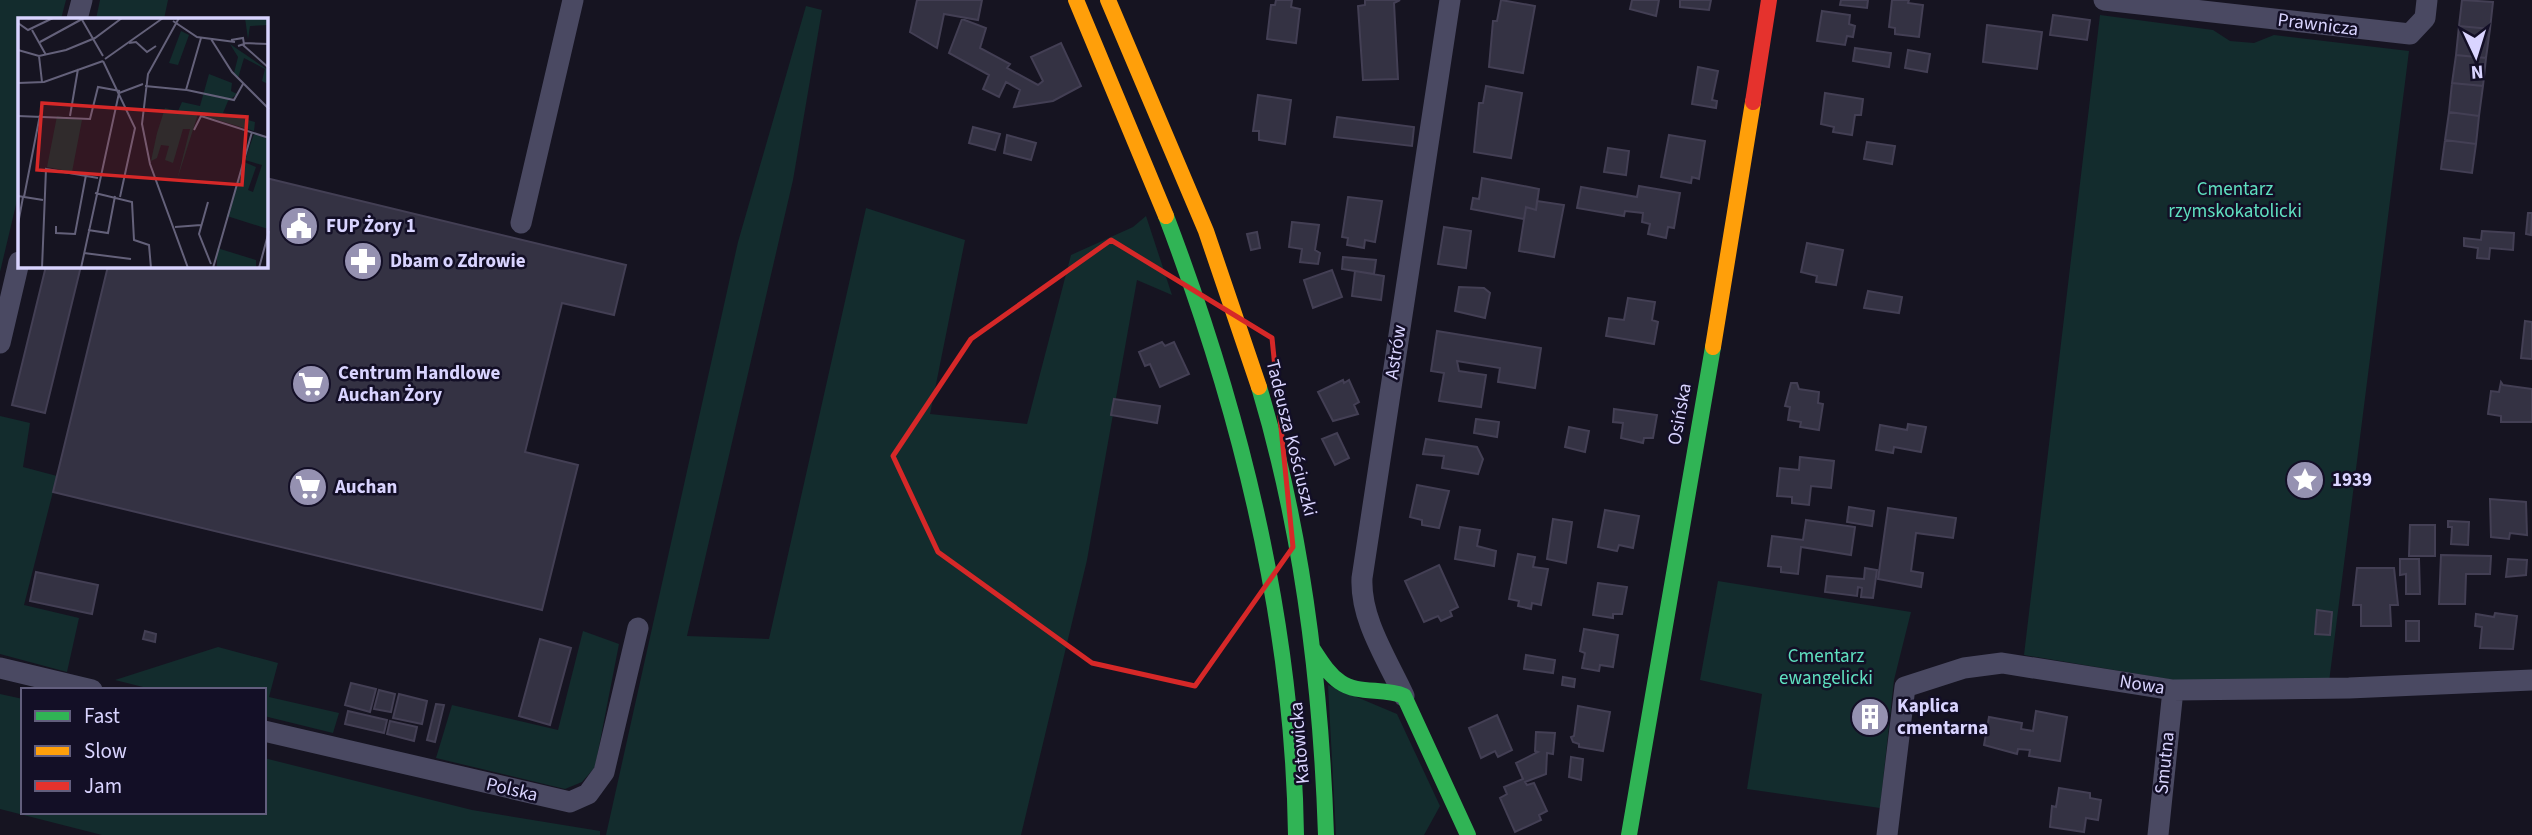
<svg xmlns="http://www.w3.org/2000/svg" width="2532" height="835" font-family="'Source Sans 3',sans-serif">
<rect width="100%" height="100%" fill="#161421"/>
<!-- green -->
<path fill="#132c2d" d="M0,0h66l-5,19h-42v173l-19,80z
M100,0h68l-4,19h-68z
M806,6l16,4 -29,170 -106,456 82,3 97,-431 99,32 -35,174 97,10 44,-169 62,-28 13,-11 26,79 -35,-15 -50,280 -66,275h-415l132,-593z
M2100,15l113,15 17,11 24,2 20,-8 135,16 -80,631 -155,-2 -150,-25z
M0,416l30,7 -7,44 34,9 -33,129 55,13 -12,54 -67,-18z
M1718,581l193,31 -17,68 -14,128 -133,-19 15,-95 -62,-14z
M583,631l36,13 -24,123 -13,15 -17,7 -129,-31 16,-53 106,25z
M218,647l60,16 -9,34 70,16 -6,20 -69,-17v-26h-109l-40,-10z
M1328,685l69,29 43,92 -16,29h-88z
M0,694l23,5v113h241v-54l208,52 128,21v4h-498l-102,-26z"/>
<!-- building -->
<path fill="#343243" stroke="#433f54" stroke-width="2" d="M917,0h65l-4,20 -34,-6 -7,34 -27,-16z
M1276,0h16l-1,7 9,2 -4,34 -29,-4 4,-34h4z
M1365,0h35l-6,3 4,76 -35,1 -5,-74 7,-1z
M1501,0l34,6 -12,67 -34,-6 4,-46h4z
M1632,0h27l-3,16 -26,-7z
M1680,0h31l-2,10 -29,-3z
M1841,0h27l-1,8 -27,-3z
M1892,0h17l-1,3 15,2 -4,32 -24,-3v-6l-6,-1z
M2462,0l31,2 -3,27 -31,-3z
M1822,11l28,4 -1,9 6,2 -2,11 -6,-1 -2,9 -28,-4z
M2053,15l37,5 -3,20 -37,-5z
M962,19l24,9 -6,20 30,16 -3,4 31,17 5,-4 -12,-24 30,-14 20,43 -28,15 -39,6 6,-17 -14,-8 -7,15 -16,-8 6,-14 -40,-22z
M1987,25l55,7 -5,37 -54,-7z
M2459,26l31,3 -4,29 -30,-3z
M1855,48l36,5 -2,14 -36,-6z
M1908,50l22,4 -3,18 -22,-4z
M2456,55l30,3 -3,28 -31,-3z
M1698,67l20,4 -6,29 5,1 -1,7 -24,-4z
M2452,83l31,3 -4,30 -30,-4z
M1486,86l36,7 -11,65 -37,-6 5,-49h4z
M1825,93l38,6 -2,16h-6l-3,20 -19,-3 1,-5 -13,-3z
M1258,95l33,5 -6,44 -26,-4v-9h-6z
M2449,112l30,4 -3,28 -31,-4z
M1337,117l77,10 -2,19 -78,-9z
M973,127l27,7 -5,16 -26,-7z
M1007,135l29,8 -5,17 -27,-7z
M1669,135l36,6 -6,38 -7,-2 -1,6 -30,-6z
M2445,140l31,4 -4,29 -31,-4z
M1867,142l28,4 -3,18 -28,-5z
M1608,148l21,3 -3,24 -22,-3z
M266,178l360,87 -12,50 -52,-12 -37,149 53,13 -36,145 -489,-118 55,-226h158z
M1482,178l57,11 -3,21 -10,-3 -2,12 -53,-10 2,-11 6,1z
M1639,186l41,7 -6,35 -6,-1 -2,11 -18,-4 2,-10 -8,-2 1,-9 -18,-2 -1,5 -47,-8 4,-21 56,10z
M1348,197l34,4 -7,41 -10,-2 -1,8 -17,-3 1,-7 -6,-1z
M1537,201l27,4 -10,52 -35,-6 7,-44 10,3z
M2528,213h4l-1,22 -5,-1z
M1292,222l27,3 -4,25 5,3 -2,11 -18,-2 2,-13 -13,-2z
M1444,227l27,4 -5,37 -28,-4z
M2482,231l32,2 -1,17 -23,-2 -1,11 -12,-1 1,-10 -14,-2v-8l17,2z
M1257,232l3,16 -9,2 -4,-16z
M1807,243l36,7 -7,35 -20,-3 1,-6 -16,-4z
M1343,257l33,3 -2,14 -32,-5z
M46,266h35l-36,147 -33,-8z
M1332,270l10,27 -29,11 -9,-28z
M1355,271l29,5 -3,24 -29,-4z
M1459,287l25,1 6,5 -5,25 -30,-7z
M1868,291l34,6 -3,16 -35,-5z
M1628,298l27,4 -3,18 6,2 -4,22 -48,-8 3,-18 15,2z
M2525,321l7,1v37l-11,-1z
M1437,331l104,17 -6,40 -37,-6 2,-14 -43,-7 2,10 27,4 -5,32 -42,-6 5,-28 -13,-2z
M1162,342l3,4 9,-4 15,32 -29,13 -10,-23 -5,2 -6,-14z
M1343,380l1,3 5,-3 10,22 -5,3 4,9 -25,7 -15,-29z
M2501,382l2,3 29,4v33h-31v-6l-13,-2 3,-23 8,1z
M1791,383h6l2,6 20,3 -1,11 5,1 -4,26 -19,-3 1,-5 -13,-2 2,-13 -5,-1z
M1114,399l46,7 -3,17 -46,-8z
M1614,409l43,6 -4,23h-9l-1,5 -22,-5 2,-15 -10,-1z
M1476,419l23,3 -2,15 -23,-4z
M1908,424l18,3 -5,25 -27,-5 -1,6 -17,-3 4,-25 27,5z
M1569,427l20,4 -4,21 -20,-5z
M1337,433l12,25 -14,7 -13,-26z
M1426,439l51,8 6,12 -5,15 -36,-6 2,-12 -21,-2z
M1800,457l34,4 -3,27 -20,-2 -2,19 -17,-2v-6l-15,-1 3,-28 19,2z
M1417,485l32,6 -10,37 -17,-3v-5l-12,-3z
M2490,499l36,3 1,33 -17,-2 -1,6 -18,-2z
M1849,507l25,4 -2,15 -25,-4z
M1888,508l68,10 -3,20 -37,-5 -5,38 12,2 -2,14 -43,-8z
M1605,510l34,6 -6,32 -14,-3 -2,6 -19,-4z
M1553,519l19,3 -6,41 -19,-4z
M1806,520l49,7 -4,28 -50,-8 -3,27 -17,-2v-5l-13,-1 4,-30 31,4z
M2448,521l21,1 -1,23 -17,-1 1,-17h-4z
M2410,525h25v31h-26z
M1460,527l20,3 -3,16 19,5 -2,15 -39,-7z
M1518,554l17,3 -2,10 15,2 -7,36 -9,-2 -1,6 -13,-3 1,-5 -10,-2z
M2441,555l50,1 -1,18h-24l-1,30h-26z
M2400,559h19l1,35h-14v-20l-6,1z
M2508,559l19,1 -1,15 -20,2z
M1439,565l19,42 -8,4 2,5 -11,5 -3,-5 -14,6 -19,-41z
M1865,568l12,2 -4,28 -12,-1 1,-9 -4,-1 -1,9 -32,-4 2,-16 37,3z
M2357,568h37l4,37h-8l1,21h-30v-21h-8z
M36,572l62,13 -6,29 -62,-13z
M1598,583l29,4 -5,27h-9v4l-20,-3z
M2317,610l15,2 -2,23 -15,-1z
M2495,613l22,3 -4,33 -33,-1 2,-21 -7,-1 1,-12 18,3z
M2406,621h13v20h-13z
M1584,629l34,6 -5,32 -13,-2 -1,6 -17,-3 3,-15 -5,-2z
M145,631l11,3 -1,8 -12,-3z
M540,639l31,9 -21,77 -31,-9z
M1526,655l29,5 -2,13 -29,-4z
M1563,677l12,2 -1,8 -12,-2z
M351,683l25,6 -6,23 -25,-7z
M379,690l16,4 -4,18 -17,-3z
M399,694l28,7 -5,23 -29,-6z
M436,704l8,1 -9,37 -8,-2z
M1578,706l32,6 -7,39 -24,-4v-3l-6,-2 -2,-5 3,-1z
M1865,707l13,1 -3,21 -13,-3z
M348,711l39,9 -3,13 -39,-9z
M2036,711l31,6 -7,44 -31,-5 1,-6 -12,-1 -1,5 -33,-9 5,-28 33,6 -1,6 12,2z
M1497,715l15,35 -14,7 -3,-6 -14,7 -12,-30z
M390,721l27,6 -3,14 -27,-7z
M1536,732l19,1 -2,21 -6,-1 -1,21 -21,8 2,3 7,-2 13,28 -8,4 2,5 -26,12 -15,-34 7,-4 -3,-7 19,-8 -7,-16 22,-11 -3,-1z
M1571,757l12,2 -2,21 -12,-3z
M2059,788l31,5v5l11,2 -3,20 -12,-2 -2,14 -34,-5 2,-21 4,1z"/>
<g fill="none" stroke-linecap="round" stroke-linejoin="round">
<!-- street -->
<path stroke="#4a4962" stroke-width="21" d="M2104,0l306,34 15,-16 2,-18
M77,19l5,-19
M521,223l52,-223
M0,343l19,-81
M0,668l92,22
M1404,696c-17,-37 -44,-77 -42,-118l88,-578
M264,731l306,71 18,-8 16,-22 34,-144
M1887,835l18,-148 59,-19 38,-5 171,27 176,-2 183,-8
M2158,835l15,-145"/>
<!-- fast -->
<path stroke="#30b455" stroke-width="16" d="M1166,216c75,197 127,408 130,619
M1259,387c44,146 62,297 67,448
M1312,648c8,12 16,26 28,34 18,13 44,5 64,14l64,139
M1629,835l84,-488"/>
<!-- slow -->
<path stroke="#ff9f0a" stroke-width="16" d="M1076,0l90,216
M1108,0l98,231 53,156
M1713,347l40,-245"/>
<!-- jam -->
<path stroke="#e5322d" stroke-width="16" d="M1753,102l16,-102"/>
</g>
<!-- marked area -->
<path fill="none" stroke="#d62828" stroke-width="5" stroke-linejoin="round" d="M1111,240l161,98 21,209 -98,139 -103,-23 -154,-111 -45,-96 78,-117z"/>
<!-- icons -->
<defs>
<symbol id="civic-disc" viewBox="-11 -11 22 22"><circle r="9.5" fill="#9591b1" stroke="#130f26"/><path d="M-.6-6.5H3V-4.5H.6V-3L4-1V1h2V6H-6V1h2V-1L-.6-3ZM-1.2 2.5V6h2.4V2.5Z" fill="#fff"/></symbol>
<symbol id="pharmacy-disc" viewBox="-11 -11 22 22"><circle r="9.5" fill="#9591b1" stroke="#130f26"/><path d="M-2-6h4v4h4v4h-4v4h-4v-4h-4v-4h4Z" fill="#fff"/></symbol>
<symbol id="supermarket-disc" viewBox="-11 -11 22 22"><circle r="9.5" fill="#9591b1" stroke="#130f26"/><path d="M-6-5.5h2.5l.6 2H6L4.5 2H-2.5L-4.4-4H-6ZM-1.5 3.2a1.3 1.3 0 1 0 .1 0ZM3 3.2a1.3 1.3 0 1 0 .1 0Z" fill="#fff"/></symbol>
<symbol id="sight-disc" viewBox="-11 -11 22 22"><circle r="9.5" fill="#9591b1" stroke="#130f26"/><path d="M0-6L1.8-2.2L6-1.7L2.9 1.2L3.7 5.4L0 3.3L-3.7 5.4L-2.9 1.2L-6-1.7L-1.8-2.2Z" fill="#fff"/></symbol>
<symbol id="building-disc" viewBox="-11 -11 22 22"><circle r="9.5" fill="#9591b1" stroke="#130f26"/><path d="M-4-6H4V6H1V3H-1V6H-4ZM-2.5-4.3h1.7v1.8h-1.7ZM.8-4.3h1.7v1.8H.8ZM-2.5-1h1.7V.8h-1.7ZM.8-1h1.7V.8H.8Z" fill="#fff"/></symbol>
</defs>
<g fill-rule="evenodd">
<use href="#civic-disc" x="277" y="204" width="44" height="44"/>
<use href="#pharmacy-disc" x="341" y="239" width="44" height="44"/>
<use href="#supermarket-disc" x="289" y="362" width="44" height="44"/>
<use href="#sight-disc" x="2283" y="458" width="44" height="44"/>
<use href="#supermarket-disc" x="286" y="465" width="44" height="44"/>
<use href="#building-disc" x="1848" y="695" width="44" height="44"/>
</g>
<g text-anchor="middle" dominant-baseline="central" stroke-width="5" stroke-linejoin="round" paint-order="stroke">
<!-- street labels -->
<g font-size="19" fill="#d9d4ff" stroke="#130f26">
<text transform="translate(2318 25) rotate(7)">Prawnicza</text>
<text transform="translate(1396 352) rotate(-81)">Astrów</text>
<text transform="translate(1680 414) rotate(-80)">Osińska</text>
<text transform="translate(1291 438) rotate(76)">Tadeusza Kościuszki</text>
<text transform="translate(2142 685) rotate(9)">Nowa</text>
<text transform="translate(1300 743) rotate(-95)">Katowicka</text>
<text transform="translate(2165 763) rotate(-84)">Smutna</text>
<text transform="translate(512 790) rotate(13)">Polska</text>
</g>
<!-- park labels -->
<g font-size="19" fill="#5fe0c0" stroke="#130f26">
<text x="2235" y="189">Cmentarz<tspan x="2235" dy="22">rzymskokatolicki</tspan></text>
<text x="1826" y="656">Cmentarz<tspan x="1826" dy="22">ewangelicki</tspan></text>
</g>
<!-- poi labels -->
<g font-size="19" font-weight="bold" fill="#d9d4ff" stroke="#130f26" text-anchor="start">
<text x="326" y="226">FUP Żory 1</text>
<text x="390" y="261">Dbam o Zdrowie</text>
<text x="338" y="373">Centrum Handlowe<tspan x="338" dy="22">Auchan Żory</tspan></text>
<text x="2332" y="480">1939</text>
<text x="335" y="487">Auchan</text>
<text x="1897" y="706">Kaplica<tspan x="1897" dy="22">cmentarna</tspan></text>
</g>
</g>
<!-- overview -->
<g transform="translate(18 18)">
<rect width="250" height="250" fill="#161421"/>
<path d="M227,0h23v7l-18,1 -2,13zM163,13l8,4 -11,30 -9,-2zM212,26l38,26v14l-6,-3 3,-12 -21,-11 -6,20 -4,-5 4,-16zM191,56l23,9 -1,8 6,3 -9,7 -5,12 32,9 -1,9 -56,-17 -21,66 13,-51h-7l-10,34 -8,-3 4,-14 -8,-1 -4,13 -6,3 6,-28 8,-25 13,3 4,-9 18,4zM39,98l25,4 -10,52 -25,-5zM236,116l14,5v90l-41,-13 17,-54 12,5 -8,23 5,2 9,-27 -17,-5zM199,230l39,12v8h-39z" fill="#132c2d"/>
<path fill="none" stroke="#64617a" stroke-width="2" d="M63,0l22,38M161,0l-31,56 -6,50 8,40 38,104M155,3l24,16 38,5M0,5l10,7 25,-12M14,12l14,25M193,21l21,33 37,37M213,22l12,-2 1,6 -6,2M22,24l44,-24M111,25l7,-1 11,10 9,-6M226,25l25,1M225,27l26,23M0,32l21,6 27,-6 29,-12 27,-20M21,38l3,26M87,41l58,-41M85,43l32,67 -15,69M0,65l26,-1 59,-21M127,68l41,4 15,-52M169,72l47,10 9,-16M0,98l72,3 8,-32 22,4M52,98l8,-47M176,112l7,-14 68,22M77,175l37,9 2,38 15,5 2,23M0,178l25,4M6,179l16,-82M190,184l-9,32 12,30M0,206l5,-27M38,208v7l19,1 11,-59M157,209l26,-2M70,212l20,3 7,-37M66,235l47,6M24,250l4,-99 52,9M63,250l38,-175 24,-9M195,250l39,-136M241,250l10,-37"/>
<path fill="#d62828" fill-opacity="0.15" stroke="#d62828" stroke-width="3.5" d="M24,85l205,14 -5,68 -205,-15z"/>
<rect width="250" height="250" fill="none" stroke="#d9d4ff" stroke-width="3.5"/>
</g>
<!-- legend -->
<rect x="21" y="688" width="245" height="126" fill="#130f26" stroke="#625e7d" stroke-width="2"/>
<rect x="35" y="711" width="35" height="10" fill="#30b455" stroke="#625e7d" stroke-width="2"/>
<text x="84" y="723" font-size="21" fill="#d9d4ff">Fast</text>
<rect x="35" y="746" width="35" height="10" fill="#ff9f0a" stroke="#625e7d" stroke-width="2"/>
<text x="84" y="758" font-size="21" fill="#d9d4ff">Slow</text>
<rect x="35" y="781" width="35" height="10" fill="#e5322d" stroke="#625e7d" stroke-width="2"/>
<text x="84" y="793" font-size="21" fill="#d9d4ff">Jam</text>
<!-- north arrow -->
<g transform="translate(2476 56) rotate(176)" stroke="#130f26" stroke-width="5" paint-order="stroke">
<path d="M0-5L12 26L0 18L-12 26Z" fill="#d9d4ff"/>
<text y="-10" font-size="19" font-weight="bold" text-anchor="middle" fill="#d9d4ff">N</text>
</g>
</svg>
